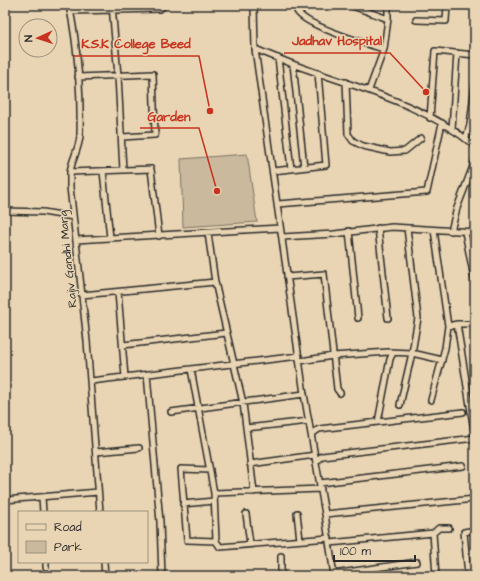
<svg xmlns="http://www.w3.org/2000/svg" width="480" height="581" font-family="'Architects Daughter',sans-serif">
<rect width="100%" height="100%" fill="#e9d5b3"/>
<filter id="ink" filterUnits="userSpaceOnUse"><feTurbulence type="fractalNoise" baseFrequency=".025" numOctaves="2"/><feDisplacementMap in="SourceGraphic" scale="8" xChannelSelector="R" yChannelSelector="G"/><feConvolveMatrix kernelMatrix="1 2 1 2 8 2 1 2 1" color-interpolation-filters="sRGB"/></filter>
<g filter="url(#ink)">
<!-- green -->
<path fill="#cab99d" stroke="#7a7264" d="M247,154l10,68 -74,5 -2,-68z"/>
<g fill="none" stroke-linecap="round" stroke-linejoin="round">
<defs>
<path id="minor" d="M69,5c9,40 12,91 11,131 -1,13 -8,23 -10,36 0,5 0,10 0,15l17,154 13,171
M112,5l6,71 5,94
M254,5l1,44c18,7 36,15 54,21 57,20 119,37 166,76
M296,5c1,2 0,4 1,6 8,15 70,33 87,38
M350,5l38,14
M70,11l90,-2 5,-4
M416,20l30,1 1,-16
M255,49l49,345 21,120 9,62
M278,58l13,111
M293,64l11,103
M78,77l75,-3 2,61 -33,2
M346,82l2,52 5,7 10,5 27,6 15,-1 16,-13
M369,90l15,-41 4,-30v-14
M430,118l5,-67 40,4
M452,129l5,-76
M466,138l4,-13 5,-40
M103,171l7,67
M273,171l53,-6 -8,-92
M70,172l81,-3 8,67
M278,204l149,-12 15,-69
M5,211l38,1 30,5
M378,228l10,90
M349,231l9,87
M451,231l6,-23 18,-47
M465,232l10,51
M208,233l7,49 28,121 11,89
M282,237l52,-3 58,-7 83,5
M76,240l204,-12
M287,277l37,-3 13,115 3,4
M118,292l7,85
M82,295l133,-13
M457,324l18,113
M448,326l9,-2h18
M123,345l103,-12
M300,361l33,-5 55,-4 24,1 30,7
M191,369l23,124 2,48 4,6 109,-9
M147,374l13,148 2,54
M91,381l208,-25
M431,400l14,-52 3,-22 -14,-96
M400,405l12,-52 6,-35 -11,-90
M171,412l133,-18
M378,422l12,-63 3,-6
M246,428l63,-7
M312,434l7,-5 144,-17
M96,452l43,-4
M316,461l6,-5 25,-3 128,-15
M250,464l65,-9
M210,470l-29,-1 6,71 29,1
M320,483l143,-17
M214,493l107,-4
M42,497l1,15
M5,500l93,-8
M183,504l31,-3
M297,513l3,27
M246,514l4,30
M325,514l150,-15
M433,533l6,-5h10
M330,543l103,-10 3,43
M281,556v20
M46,562v5
M104,562l1,14
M333,574l84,-12
M468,576l-4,-44 11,-2"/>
</defs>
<!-- minor casing -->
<use href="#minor" stroke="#2b2b2b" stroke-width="8"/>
<!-- minor -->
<use href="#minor" stroke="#e9d5b3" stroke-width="5"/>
</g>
</g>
<g text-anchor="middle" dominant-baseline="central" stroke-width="3" stroke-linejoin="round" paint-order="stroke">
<!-- street labels -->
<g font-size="12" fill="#2b2b2b" stroke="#e9d5b3">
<text transform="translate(68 259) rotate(-96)">Rajiv Gandhi Marg</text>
</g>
</g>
<!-- callouts -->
<path fill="none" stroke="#c8321e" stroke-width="1.5" d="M426 92L390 53H284M210 111L199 56H74M217 191L199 128H140"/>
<g fill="#c8321e" stroke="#e9d5b3" stroke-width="1.5">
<circle cx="426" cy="92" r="4"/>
<circle cx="210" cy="111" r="4"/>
<circle cx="217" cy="191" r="4"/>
</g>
<g font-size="13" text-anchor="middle" font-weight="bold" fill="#c8321e" stroke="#e9d5b3" stroke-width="3" stroke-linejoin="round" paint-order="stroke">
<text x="337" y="45">Jadhav Hospital</text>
<text x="136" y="48">K.S.K College Beed</text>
<text x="169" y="121">Garden</text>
</g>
<!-- margin -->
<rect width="480" height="581" fill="none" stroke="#e9d5b3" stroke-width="20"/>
<rect x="10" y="10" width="460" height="561" fill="none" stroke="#2b2b2b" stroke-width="1.5" filter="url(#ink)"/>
<!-- legend -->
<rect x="18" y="511" width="130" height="52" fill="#e9d5b3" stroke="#9d917d"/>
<rect x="26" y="524" width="20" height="6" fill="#e9d5b3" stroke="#9d917d"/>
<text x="54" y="531" font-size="12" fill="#2b2b2b">Road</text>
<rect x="26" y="541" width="20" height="12" fill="#cab99d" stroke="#9d917d"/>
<text x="54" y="551" font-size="12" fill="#2b2b2b">Park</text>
<!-- north arrow -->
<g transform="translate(38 38) rotate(267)"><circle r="19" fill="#e9d5b3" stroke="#9d917d"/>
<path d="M0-3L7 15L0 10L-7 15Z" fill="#c8321e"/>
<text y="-6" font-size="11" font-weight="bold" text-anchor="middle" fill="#2b2b2b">N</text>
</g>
<!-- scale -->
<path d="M334 555v6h81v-6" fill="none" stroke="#2b2b2b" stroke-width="2"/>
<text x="340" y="555" font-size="12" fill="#2b2b2b" stroke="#e9d5b3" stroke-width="3" paint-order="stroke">100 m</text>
</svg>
